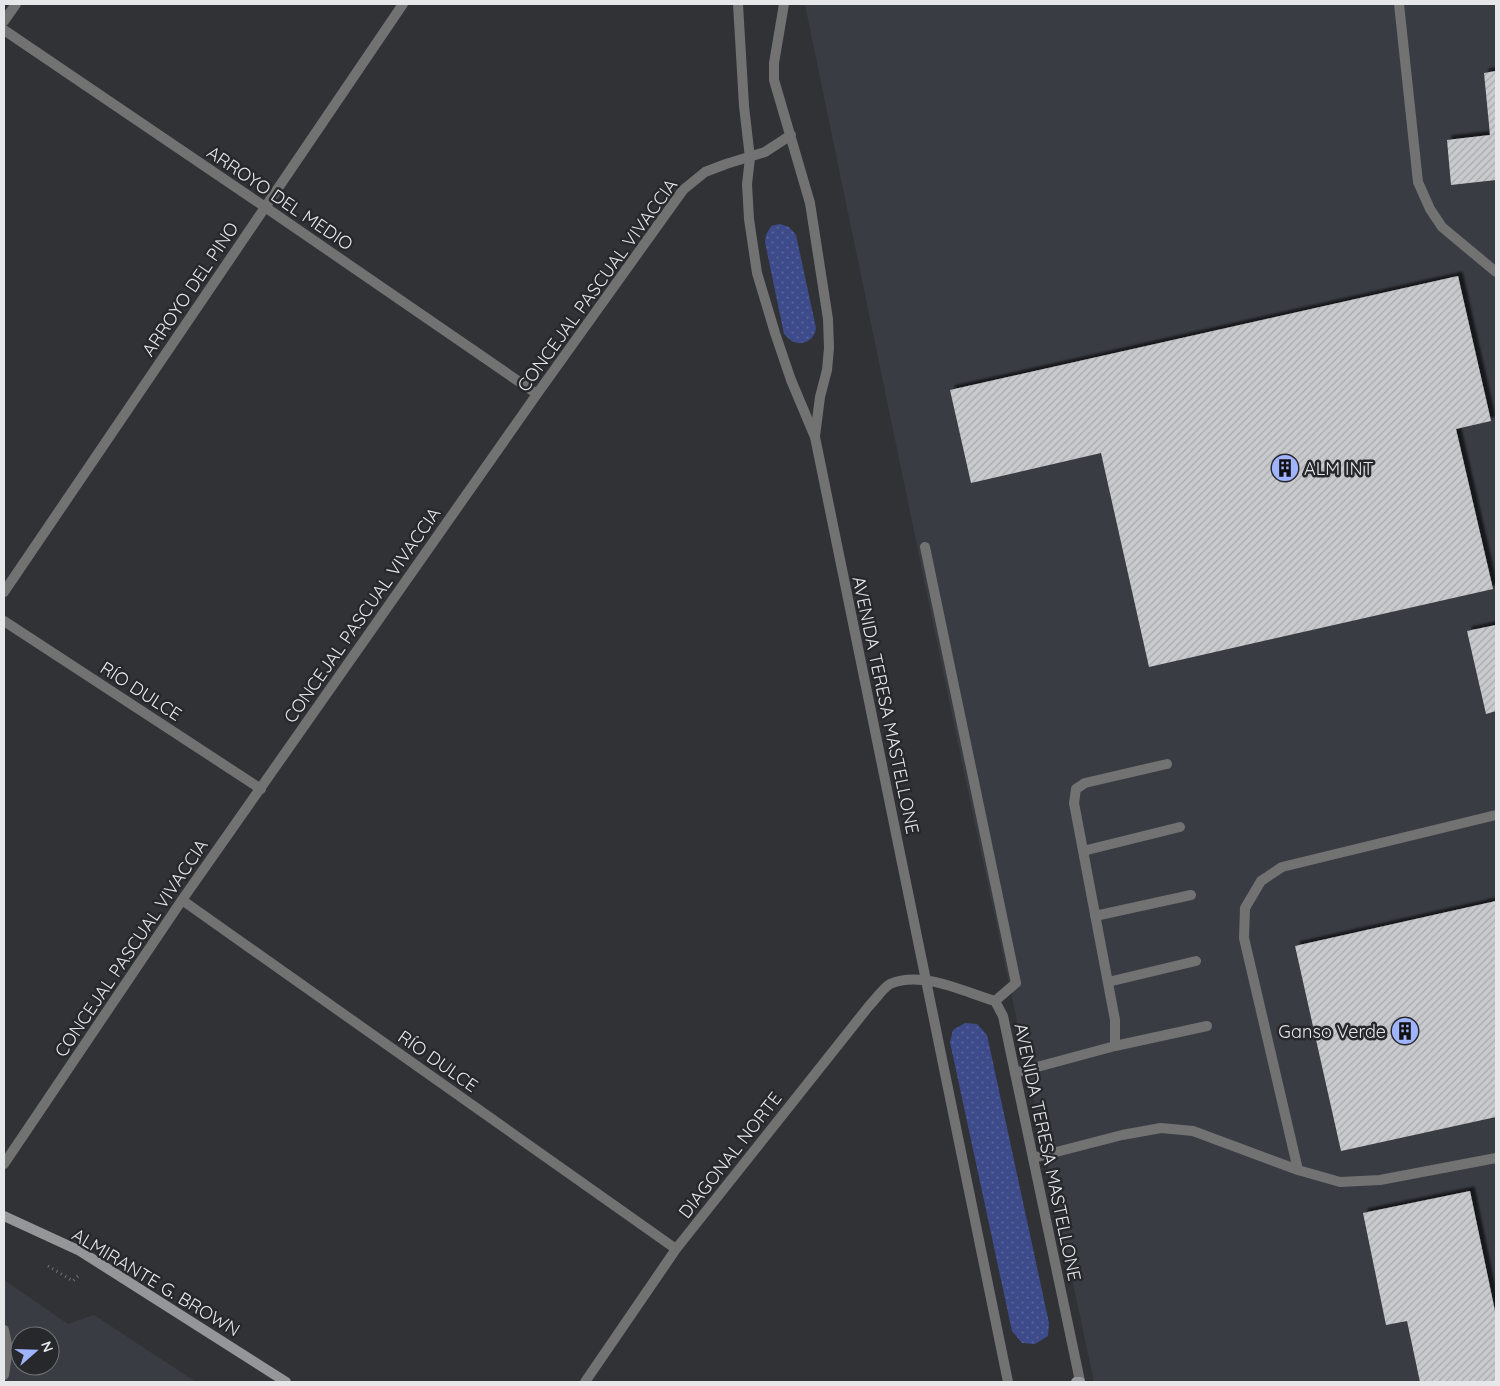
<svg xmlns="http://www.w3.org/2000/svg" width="1500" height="1386" font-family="Quicksand,sans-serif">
<defs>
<pattern id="grass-dots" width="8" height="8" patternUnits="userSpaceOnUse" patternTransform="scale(1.25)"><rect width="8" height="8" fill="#3e4b8b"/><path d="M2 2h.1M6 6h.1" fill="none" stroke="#5a659b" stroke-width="1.8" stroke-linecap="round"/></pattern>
<pattern id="building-hatch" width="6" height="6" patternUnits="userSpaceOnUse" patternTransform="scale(1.25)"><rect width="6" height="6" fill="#c9cacd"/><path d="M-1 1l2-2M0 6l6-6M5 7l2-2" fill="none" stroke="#a8a9ab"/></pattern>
<filter id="shadow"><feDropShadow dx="4.5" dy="-4.5" stdDeviation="1" flood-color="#0009"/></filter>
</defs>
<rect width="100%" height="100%" fill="#313235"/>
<!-- built -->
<path fill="#3a3c44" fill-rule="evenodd" d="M807,4h689v1378h-402l-133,-624 -156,-753z
M4,1280l64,44 26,-9 102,67h-192zM20,1336h30v30h-30z"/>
<!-- grass -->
<path fill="url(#grass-dots)" d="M780,224l9,3 7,8 20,93c-1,11 -12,18 -22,14 -4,-1 -7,-6 -10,-8l-19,-92 1,-7 5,-9z
M965,1023l12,1 10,11 62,288 -1,13 -13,8 -13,-1 -10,-12 -62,-289 3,-12z"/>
<!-- building -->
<path fill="url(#building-hatch)" filter="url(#shadow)" d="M1496,71v109l-45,5 -4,-45 43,-5 -6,-62z
M1458,276l33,145 -35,8 37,160 -344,78 -48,-214 -130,30 -21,-93z
M1496,625v86l-10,3 -19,-83z
M1496,901v216l-155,34 -46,-205z
M1470,1191l26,125v66h-76l-13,-61 -21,4 -23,-112z"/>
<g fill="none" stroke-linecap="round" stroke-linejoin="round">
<!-- path -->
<path stroke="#747578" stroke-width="3" stroke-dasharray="1 4" stroke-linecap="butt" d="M48,1266l25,15 6,-6"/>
<!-- lane -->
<path stroke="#727273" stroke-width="10" d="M1399,4l19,178 12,27 12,18 54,45
M925,547l91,436 -21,18
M1083,851l97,-24
M1095,916l96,-21
M1108,982l88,-21
M1115,1046v-26l-41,-217 2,-14 9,-6 82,-19
M1015,1073l100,-27 92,-20
M1033,1158l89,-23 39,-7 32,3 105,39 42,12 40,-2 116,-22
M1298,1170l-54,-232 1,-30 16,-27 21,-14 214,-52
M4,1330l4,19 -4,26"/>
<!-- street -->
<path stroke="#727273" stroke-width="10" d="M738,4l6,102 6,52 -3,26 2,35 8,54 18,60 16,47 24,57 193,945
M784,4l-10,59v17l36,123 18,116 1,29 -2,22 -7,27 -5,39
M4,21l12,-17
M4,30l261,177 272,187
M4,592l399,-588
M4,621l257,168
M182,900l494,349
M4,1164l178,-264 355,-506 146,-204 22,-18 21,-8 39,-12 26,-17
M585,1382l91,-133 193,-243c6,-6 14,-18 21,-22 32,-14 74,8 105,17l8,15 77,365"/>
<!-- secondary -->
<path stroke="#959698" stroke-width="10" d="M4,1216l76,35 206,131
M1076,1382h4"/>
</g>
<!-- icons -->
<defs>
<symbol id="building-disc" viewBox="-11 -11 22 22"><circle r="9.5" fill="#a0b3fd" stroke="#27282b"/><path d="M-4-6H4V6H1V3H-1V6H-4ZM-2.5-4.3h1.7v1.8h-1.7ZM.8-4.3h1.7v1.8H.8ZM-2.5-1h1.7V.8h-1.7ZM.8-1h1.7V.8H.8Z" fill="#111"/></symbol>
</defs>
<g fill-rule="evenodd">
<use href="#building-disc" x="1269" y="452" width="32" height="32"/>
<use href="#building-disc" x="1389" y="1015" width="32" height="32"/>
</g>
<g text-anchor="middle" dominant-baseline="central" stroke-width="5" stroke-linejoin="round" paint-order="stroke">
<!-- street labels -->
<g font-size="18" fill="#e6e7e9" stroke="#27282b">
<text transform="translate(280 198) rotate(34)">ARROYO DEL MEDIO</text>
<text transform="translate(597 285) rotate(-54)">CONCEJAL PASCUAL VIVACCIA</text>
<text transform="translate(190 289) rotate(-56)">ARROYO DEL PINO</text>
<text transform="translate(362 615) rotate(-55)">CONCEJAL PASCUAL VIVACCIA</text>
<text transform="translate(141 691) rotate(33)">RÍO DULCE</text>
<text transform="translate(886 705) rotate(78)">AVENIDA TERESA MASTELLONE</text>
<text transform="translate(131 948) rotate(-56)">CONCEJAL PASCUAL VIVACCIA</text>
<text transform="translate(438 1061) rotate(35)">RÍO DULCE</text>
<text transform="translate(1048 1152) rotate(78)">AVENIDA TERESA MASTELLONE</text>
<text transform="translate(730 1155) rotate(-52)">DIAGONAL NORTE</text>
<text transform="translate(156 1282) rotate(31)">ALMIRANTE G. BROWN</text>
</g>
<!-- poi labels -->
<g font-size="18" fill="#e6e7e9" stroke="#27282b" text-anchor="start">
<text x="1304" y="468">ALM INT</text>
<text x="1386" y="1031" text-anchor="end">Ganso Verde</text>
</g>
</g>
<!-- border -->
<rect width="1500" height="1386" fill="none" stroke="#e6e7e9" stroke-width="10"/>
<!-- north arrow -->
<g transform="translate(35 1351) rotate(70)"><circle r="24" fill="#27282b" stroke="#737477"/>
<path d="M0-4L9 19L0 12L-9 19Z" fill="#a0b3fd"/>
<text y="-8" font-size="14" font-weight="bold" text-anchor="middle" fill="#e6e7e9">N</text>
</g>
</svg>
